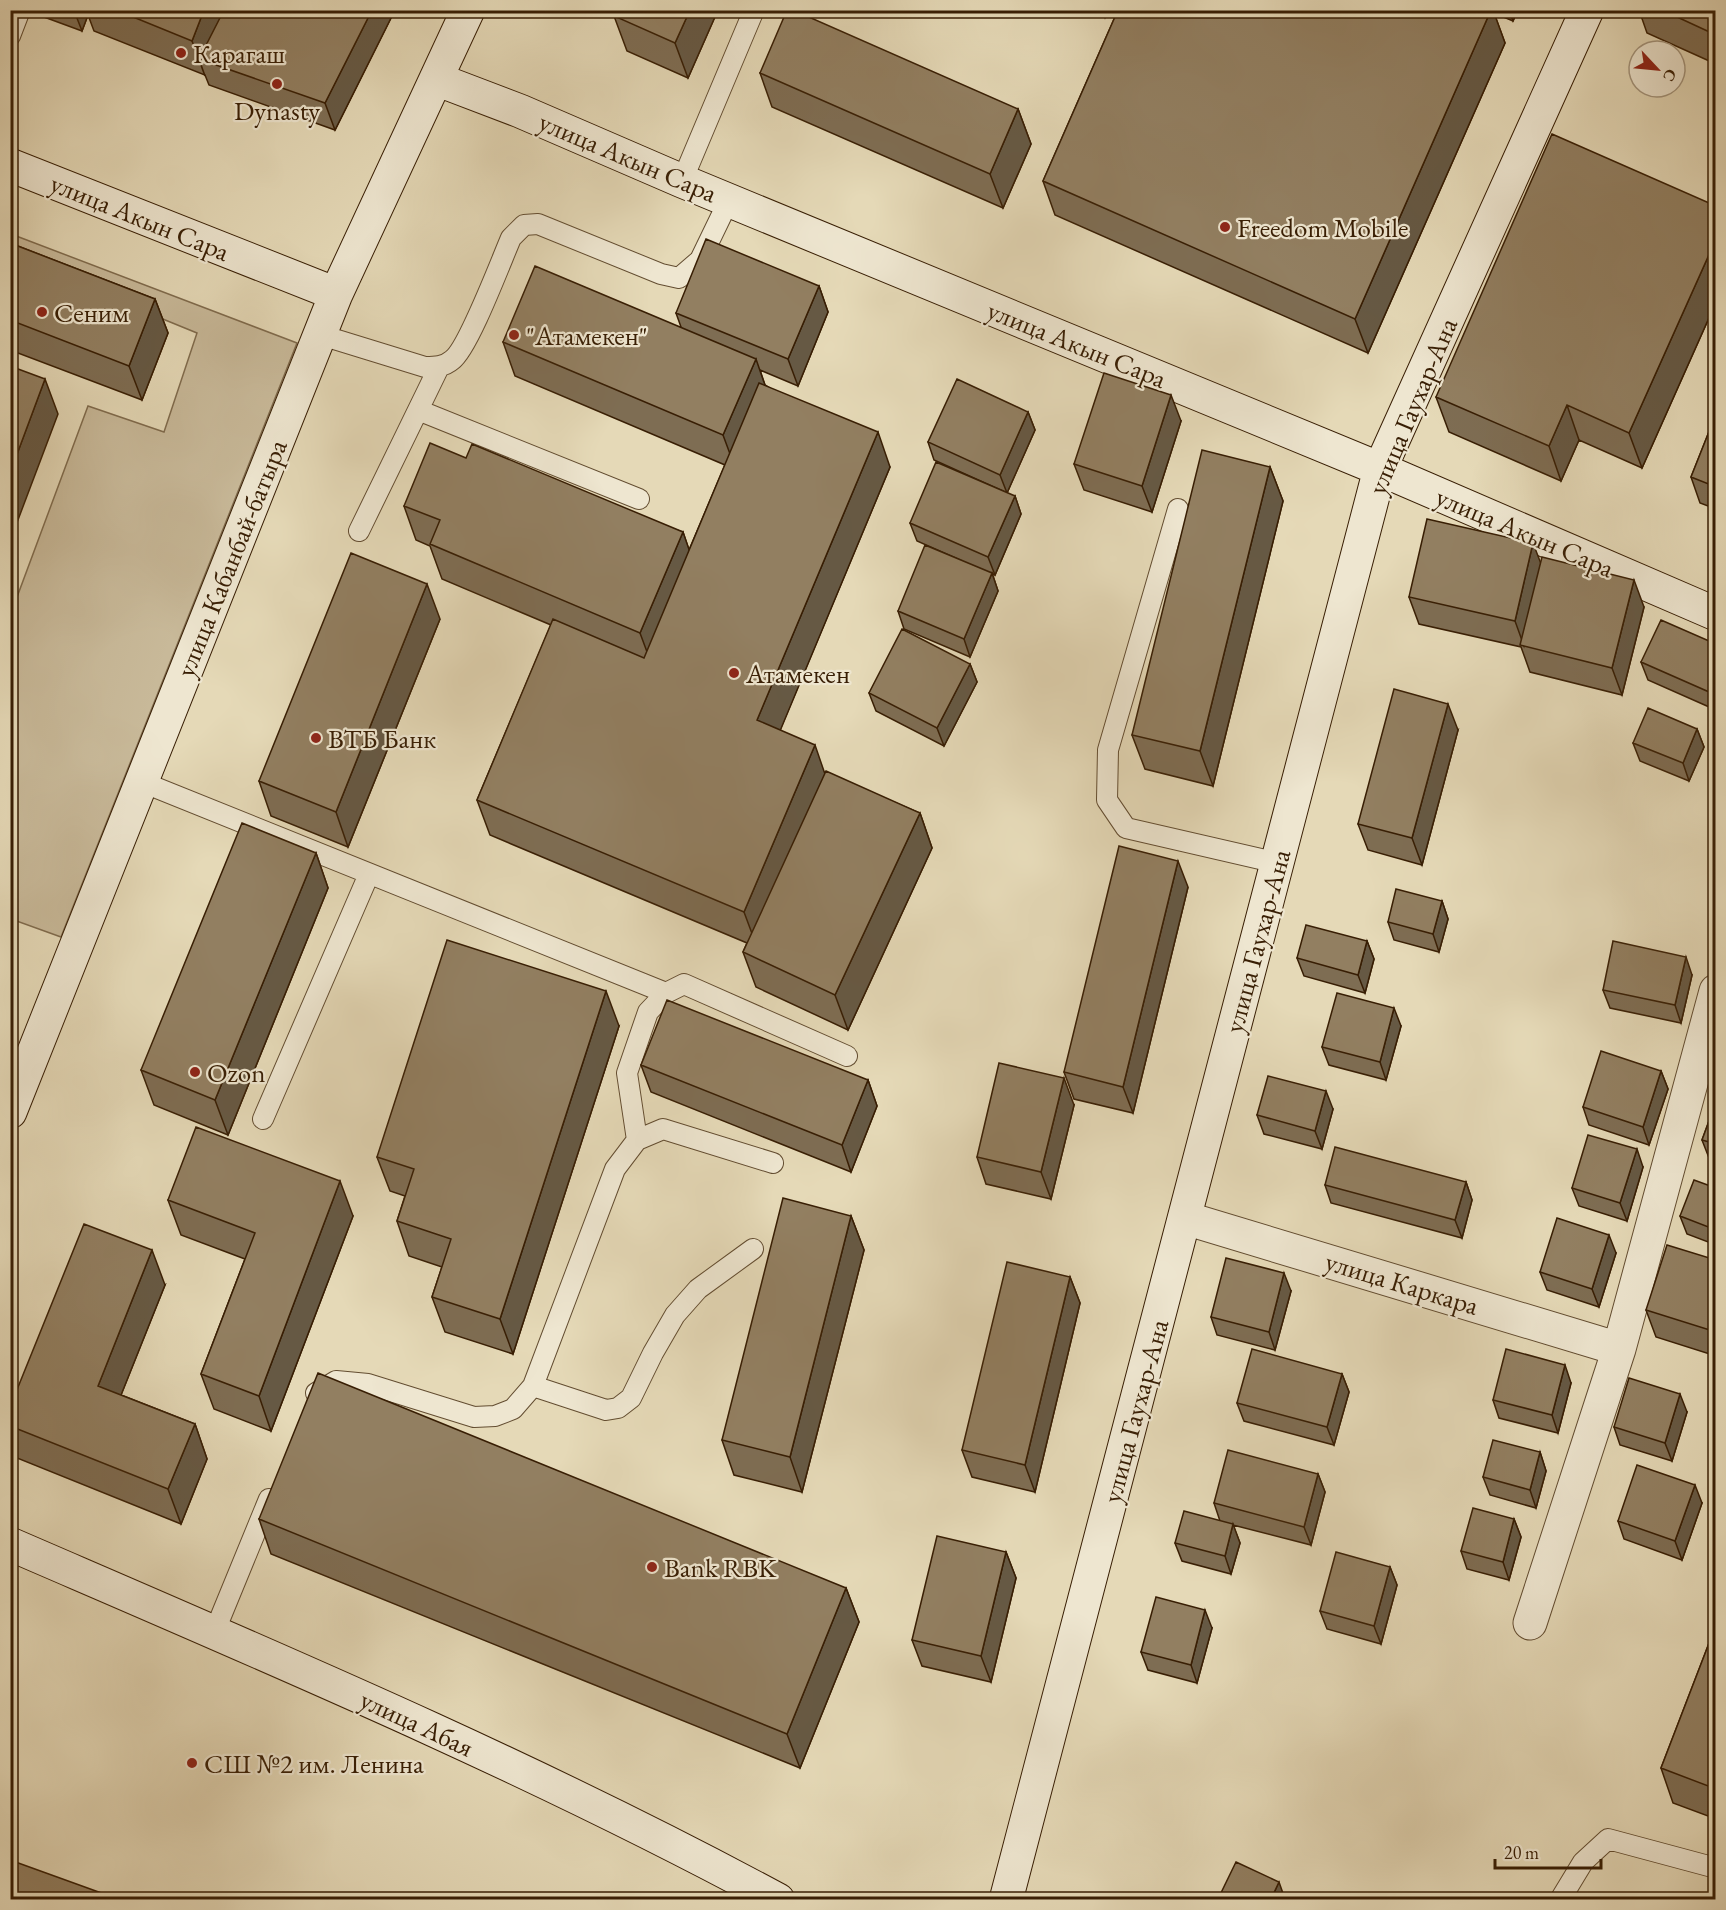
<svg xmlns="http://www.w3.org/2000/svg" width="1726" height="1910" font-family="'EB Garamond',serif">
<rect width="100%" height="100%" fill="#e5d9b7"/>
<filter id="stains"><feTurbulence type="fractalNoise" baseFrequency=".00333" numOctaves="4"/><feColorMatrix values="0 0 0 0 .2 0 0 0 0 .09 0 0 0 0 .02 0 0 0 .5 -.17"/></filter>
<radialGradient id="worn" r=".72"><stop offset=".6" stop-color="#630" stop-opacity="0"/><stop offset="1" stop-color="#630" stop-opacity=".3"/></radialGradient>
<!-- green -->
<path fill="#c8b999" stroke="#806c4e" stroke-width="1.5" d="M11,234l286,109 -236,594 -50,-18 -1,-303 78,-210 76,26 33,-99 -186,-76z"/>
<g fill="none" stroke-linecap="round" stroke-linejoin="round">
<defs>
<path id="lane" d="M10,36l10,-26
M682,181l72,-171
M321,335l104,32c10,0 19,0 27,-7 16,-11 49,-99 59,-122l13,-13 14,-1 123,50 18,4 21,-18 29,-60
M418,410l221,89
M1178,509l-70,241 -1,50 19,28 152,35
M359,531l80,-164
M142,782l524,211
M263,1119l106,-245
M637,1140l-10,-67 21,-61 18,-19 18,-9 163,72
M533,1386l73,24 12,-2 13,-10 22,-45 22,-38 23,-26 55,-40
M316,1393l20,-12 32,3 106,33 21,-1 18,-7 20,-23 82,-217 22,-29 26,-11 110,34
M214,1633l55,-134
M1560,1900l23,-38 25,-23 108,29"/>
<path id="street" d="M1185,1218l434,131
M1530,1623l89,-274 97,-358"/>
<path id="secondary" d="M436,79l84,32 162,70 698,288 336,145
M10,165l326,129
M10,1112l326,-818 132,-284
M10,1544c259,112 520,222 768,356
M1006,1900l374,-1431 207,-459"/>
</defs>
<!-- lane casing -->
<use href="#lane" stroke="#634d31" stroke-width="22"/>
<!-- street casing -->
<use href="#street" stroke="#634d31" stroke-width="35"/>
<!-- secondary casing -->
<use href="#secondary" stroke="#381e04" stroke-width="35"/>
<!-- lane -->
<use href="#lane" stroke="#eee6d0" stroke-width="20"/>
<!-- street -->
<use href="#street" stroke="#eee6d0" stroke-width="33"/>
<!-- secondary -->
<use href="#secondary" stroke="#eee6d0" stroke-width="33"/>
</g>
<!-- wall -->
<path fill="#7e6d53" stroke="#381e04" stroke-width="1.5" d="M25,10h370l-60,120 -126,-45 -4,-10 -111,-44 -6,-16 -6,16z
M718,10l-30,68 -61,-27 -13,-35z
M1095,10h12l-2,7z
M1118,10h400l-5,11 -19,-8 11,30 -137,310 -313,-138 -12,-34z
M1639,10h77v54l-69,-31z
M760,73l258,36 13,35 -28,64 -231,-101z
M1716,206v96l-74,166 -63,-28 -18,41 -112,-49 -13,-35z
M10,243l145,56 13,34 -26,67 -132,-50z
M819,286l9,26 -30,74 -38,-16 5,15 125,82 -110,263 45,43 95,40 12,35 -84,182 -92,-43 -13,-35 4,-9 -257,-108 -13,-35 74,-175 -109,-46 -12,-33 -14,-6 -12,-34 62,-48 217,74 6,18 36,-85 -210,-89 -12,-34 178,-15 -5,-14z
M1716,334v20l-5,-12z
M1028,412l7,18 -28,63 -73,-33 -6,-18z
M1716,414v95l-16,-6 -9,-26z
M1181,421l-29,91 -68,-22 -10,-26z
M1270,467l13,34 -70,285 -68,-17 -13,-34z
M1015,496l6,18 -26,61 -3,-2 6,18 -28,66 -66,-28 -6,-18 62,-51 -43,-19 -7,-18z
M1541,564l103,43 -22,88 -92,-23 -9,-25 -102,-23 -10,-27z
M440,619l-92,228 -77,-31 -12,-35z
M1716,644v66l-68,-30 -7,-18z
M970,664l7,18 -33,64 -68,-35 -7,-18z
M1697,729l7,18 -15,34 -49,-20 -7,-18z
M1458,730l-36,135 -54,-15 -10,-26z
M316,853l12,35 -100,247 -74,-30 -13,-35z
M1188,887l-55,226 -59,-14 -10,-27z
M1442,901l6,18 -9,33 -45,-12 -6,-18z
M1367,941l7,18 -9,34 -61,-17 -7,-18z
M1692,975l-11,48 -71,-15 -7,-18z
M619,1026l-106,328 -68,-22 -13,-35 10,-30 -33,-11 -12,-35 8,-25 -15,-5 -13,-34z
M1401,1026l-15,54 -57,-15 -7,-18z
M641,1065l227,15 9,26 -26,66 -200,-80z
M1661,1071l7,18 -19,56 -60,-20 -6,-18z
M1716,1102v58l-7,-2 -7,-18z
M1074,1105l-23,94 -65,-15 -9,-27z
M1333,1109l-11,40 -58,-15 -7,-19z
M1643,1167l-16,54 -48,-15 -7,-18z
M1466,1182l6,18 -10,38 -131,-35 -6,-18z
M1716,1188v57l-29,-11 -7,-18z
M168,1200l185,16 -82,215 -57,-22 -13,-35 44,-115 -64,-24z
M851,1216l13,34 -62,242 -68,-17 -12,-35z
M1616,1253l-17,54 -52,-17 -7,-18z
M1716,1260v96l-60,-19 -10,-27z
M1070,1277l10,26 -45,189 -63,-15 -10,-27z
M165,1285l-44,110 74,29 12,35 -26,65 -164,-66 -7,-17v-34z
M1291,1291l-16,59 -58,-15 -6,-18z
M1342,1374l7,18 -15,53 -90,-24 -7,-18z
M1571,1383l-13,50 -59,-15 -6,-18z
M1687,1412l-15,49 -52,-16 -6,-18z
M1540,1452l6,19 -10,37 -46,-13 -7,-18z
M1318,1474l7,18 -14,53 -78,-20 7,18 -9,31 -49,-13 -7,-18 45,-22 -6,-18z
M1702,1503l-20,57 -58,-21 -6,-18z
M259,1519l587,69 13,34 -59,146 -529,-214z
M1514,1519l7,18 -12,43 -42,-11 -6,-18z
M1006,1552l10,26 -25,104 -69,-16 -10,-26z
M1390,1567l7,18 -16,59 -54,-15 -7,-18z
M1716,1625v194l-43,-16 -12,-35z
M1212,1628l-15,55 -49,-13 -7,-18z"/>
<!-- shaded-wall -->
<path fill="#665944" stroke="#381e04" stroke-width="1.5" d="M76,10h10l2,5 -6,16 -7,-18z
M204,10h24l-29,49 6,17 -13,-35z
M372,10h23l-60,120 -10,-27z
M690,10h28l-30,68 -13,-35z
M1103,10h4l-2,7z
M1491,10h2l12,33 -137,310 -13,-34z
M1509,10h9l-5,11z
M1018,109l13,35 -28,64 -13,-34z
M1716,239v63l-74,166 -13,-35z
M819,286l9,26 -30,74 -10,-27z
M155,299l13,34 -26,67 -13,-34z
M756,359l12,35 -32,76 -13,-35z
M45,379l13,35 -48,127v-68z
M1171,395l10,26 -29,91 -10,-26z
M1567,405l12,35 -18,41 -12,-35z
M1028,412l7,18 -28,63 -7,-18z
M878,432l12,35 -120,288 -13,-35z
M1270,467l13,34 -70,285 -13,-35z
M1015,496l6,18 -26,61 -7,-18z
M683,532l12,35 -42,101 -13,-35z
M1533,543l10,26 -19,77 -9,-25z
M992,573l6,18 -28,66 -6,-18z
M1634,580l10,27 -22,88 -10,-27z
M427,584l13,35 -92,228 -12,-35z
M970,664l7,18 -33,64 -7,-18z
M1448,704l10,26 -36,135 -10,-27z
M1697,729l7,18 -15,34 -6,-18z
M815,745l12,35 -70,167 -13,-35z
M920,813l12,35 -84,182 -13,-35z
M316,853l12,35 -100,247 -13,-35z
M1178,861l10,26 -55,226 -10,-26z
M1442,901l6,18 -9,33 -6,-18z
M1367,941l7,18 -9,34 -7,-18z
M1686,957l6,18 -11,48 -6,-18z
M606,991l13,35 -106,328 -13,-35z
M1394,1008l7,18 -15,54 -6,-18z
M1661,1071l7,18 -19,56 -6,-18z
M1064,1078l10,27 -23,94 -10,-27z
M868,1080l9,26 -26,66 -9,-27z
M1326,1091l7,18 -11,40 -7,-18z
M1637,1149l6,18 -16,54 -7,-18z
M340,1181l13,35 -82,215 -12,-35z
M1466,1182l6,18 -10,38 -7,-18z
M851,1216l13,34 -62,242 -12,-35z
M1609,1235l7,18 -17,54 -7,-18z
M152,1250l13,35 -54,135 -13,-34z
M1284,1273l7,18 -16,59 -6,-18z
M1070,1277l10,26 -45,189 -10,-27z
M1565,1365l6,18 -13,50 -6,-18z
M1342,1374l7,18 -15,53 -7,-18z
M1680,1394l7,18 -15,49 -7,-18z
M195,1424l12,35 -26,65 -13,-35z
M1540,1452l6,19 -10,37 -6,-18z
M1318,1474l7,18 -14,53 -7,-18z
M1695,1485l7,18 -20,57 -7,-19z
M1514,1519l7,18 -12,43 -6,-18z
M1233,1524l7,19 -9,31 -6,-18z
M1006,1552l10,26 -25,104 -10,-26z
M1390,1567l7,18 -16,59 -7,-18z
M846,1588l13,34 -59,146 -13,-34z
M1205,1610l7,18 -15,55 -6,-18z
M1279,1882l6,17h-14z"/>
<!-- building -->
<path fill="#927f61" stroke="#381e04" stroke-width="1.5" d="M116,10h88l-12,31z
M224,10h148l-47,93 -126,-44z
M617,10h73l-15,33 -61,-27z
M787,10h6l225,99 -28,65 -230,-101z
M1118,10h373l-136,309 -312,-138z
M1662,10h54v25z
M1552,134l164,72v33l-87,194 -62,-28 -18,41 -113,-49z
M706,239l113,47 -31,73 -112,-46z
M10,243l145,56 -26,67 -119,-46z
M535,266l221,93 -33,76 -220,-93z
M1716,334v10l-5,-2z
M10,366l35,13 -35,94z
M1104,373l67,22 -29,91 -68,-22z
M957,379l71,33 -28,63 -72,-33z
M759,383l119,49 -121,288 58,25 -71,167 -267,-112 76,-181 91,39z
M1716,414v73l-25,-10z
M430,443l36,15 6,-14 211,88 -43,101 -210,-89 10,-24 -36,-14z
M1202,450l68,17 -70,284 -68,-16z
M936,462l79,34 -27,61 -78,-34z
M1427,519l106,24 -18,78 -106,-24z
M925,545l67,28 -28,66 -66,-28z
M351,553l76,31 -91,228 -77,-31z
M1542,557l92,23 -22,88 -92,-23z
M1661,620l55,24v51l-75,-33z
M902,629l68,35 -33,64 -68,-35z
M1394,689l54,15 -36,134 -54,-14z
M1648,708l49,21 -14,34 -50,-20z
M826,771l94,42 -85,182 -92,-43z
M242,823l74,30 -101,247 -74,-30z
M1119,846l59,15 -55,226 -59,-15z
M1396,889l46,12 -9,33 -45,-12z
M1306,925l61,16 -9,34 -61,-17z
M447,940l159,51 -106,328 -68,-22 19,-58 -54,-18 17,-52 -37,-12z
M1613,941l73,16 -11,48 -72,-15z
M1337,993l57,15 -14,54 -58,-15z
M667,1000l201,80 -26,65 -201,-80z
M1601,1051l60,20 -18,56 -60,-20z
M999,1063l65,15 -23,94 -64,-15z
M1268,1076l58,15 -11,40 -58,-16z
M1716,1102v42l-14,-4z
M196,1127l144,54 -81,215 -58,-22 54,-141 -87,-33z
M1588,1135l49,14 -17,54 -48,-15z
M1335,1147l131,35 -11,38 -130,-35z
M1694,1180l22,8v42l-36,-14z
M783,1198l68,18 -61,241 -68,-17z
M1557,1218l52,17 -17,54 -52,-17z
M84,1224l68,26 -54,136 97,38 -27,65 -158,-63v-19z
M1667,1245l49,15v72l-70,-22z
M1226,1258l58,15 -15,59 -58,-15z
M1007,1262l63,15 -45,188 -63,-15z
M1252,1349l90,25 -15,53 -90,-24z
M1506,1349l59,16 -13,50 -59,-15z
M318,1373l528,215 -59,146 -528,-215z
M1629,1378l51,16 -15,49 -51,-16z
M1493,1440l47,12 -10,38 -47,-13z
M1228,1450l90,24 -14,53 -90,-24z
M1637,1465l58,20 -20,56 -57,-20z
M1473,1508l41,11 -11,43 -42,-11z
M1184,1511l49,13 -8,32 -50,-13z
M937,1536l69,16 -25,104 -69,-16z
M1336,1552l54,15 -16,59 -54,-15z
M1156,1597l49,13 -14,55 -50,-13z
M1716,1625v164l-55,-21z
M10,1860l108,39h-108z
M1236,1862l43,20 -8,17h-53z"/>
<!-- markers -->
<g fill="#8f2418" stroke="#eee6d0" stroke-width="2">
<circle cx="181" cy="53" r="6"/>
<circle cx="277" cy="84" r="6"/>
<circle cx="1225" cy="227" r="6"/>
<circle cx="42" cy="312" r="6"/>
<circle cx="514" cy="335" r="6"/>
<circle cx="734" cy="673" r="6"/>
<circle cx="316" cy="738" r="6"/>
<circle cx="195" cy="1072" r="6"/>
<circle cx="652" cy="1567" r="6"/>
<circle cx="192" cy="1763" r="6"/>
</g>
<g text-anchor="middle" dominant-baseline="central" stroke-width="4.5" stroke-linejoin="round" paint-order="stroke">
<!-- poi labels -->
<g font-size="27" fill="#381e04" stroke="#eee6d0" text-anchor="start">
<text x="193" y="53">Карагаш</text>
<text x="277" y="110" text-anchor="middle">Dynasty</text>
<text x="1237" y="227">Freedom Mobile</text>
<text x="54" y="312">Сеним</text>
<text x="526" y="335">"Атамекен"</text>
<text x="746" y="673">Атамекен</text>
<text x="328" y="738">ВТБ Банк</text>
<text x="207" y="1072">Ozon</text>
<text x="664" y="1567">Bank RBK</text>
<text x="204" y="1763">СШ №2 им. Ленина</text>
</g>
<!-- street labels -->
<g font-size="27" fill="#381e04" stroke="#eee6d0">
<text transform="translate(628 157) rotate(23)">улица Акын Сара</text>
<text transform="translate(140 217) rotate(22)">улица Акын Сара</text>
<text transform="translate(1077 344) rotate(22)">улица Акын Сара</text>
<text transform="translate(1412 406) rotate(-67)">улица Гаухар-Ана</text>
<text transform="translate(1525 532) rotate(23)">улица Акын Сара</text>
<text transform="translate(231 558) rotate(-68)">улица Кабанбай-батыра</text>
<text transform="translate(1257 941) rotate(-75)">улица Гаухар-Ана</text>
<text transform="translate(1402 1283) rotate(17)">улица Каркара</text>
<text transform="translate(1135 1411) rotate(-75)">улица Гаухар-Ана</text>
<text transform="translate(417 1723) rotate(25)">улица Абая</text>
</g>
</g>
<!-- margin -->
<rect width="1726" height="1910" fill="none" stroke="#e5d9b7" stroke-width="36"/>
<rect x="12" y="12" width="1702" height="1886" fill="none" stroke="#381e04" stroke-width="3"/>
<rect x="18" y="18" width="1690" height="1874" fill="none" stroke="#381e04" stroke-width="1.5"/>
<!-- north arrow -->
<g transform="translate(1657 69) rotate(116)"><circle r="28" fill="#eee6d0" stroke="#a5967e" stroke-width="1.5"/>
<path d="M0-4.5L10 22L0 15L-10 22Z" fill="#8f2418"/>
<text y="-9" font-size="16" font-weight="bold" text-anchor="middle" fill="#381e04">С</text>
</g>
<!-- scale -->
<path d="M1495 1859v9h106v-9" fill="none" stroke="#381e04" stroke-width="3"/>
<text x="1504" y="1859" font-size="18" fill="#381e04" stroke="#eee6d0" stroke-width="4.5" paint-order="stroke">20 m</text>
<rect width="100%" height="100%" filter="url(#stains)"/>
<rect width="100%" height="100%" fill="url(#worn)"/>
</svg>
